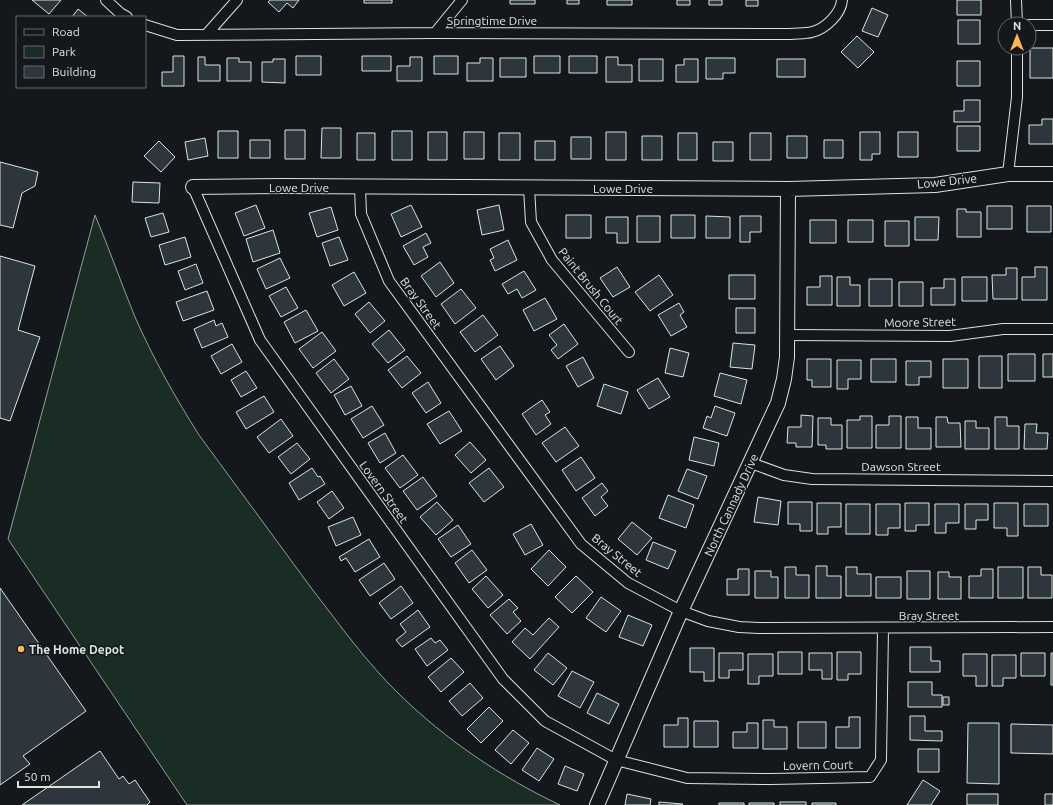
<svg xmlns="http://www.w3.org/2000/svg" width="1053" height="805" font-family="Ubuntu,sans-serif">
<rect width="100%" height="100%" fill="#14181c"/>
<!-- green -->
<path fill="#1a2d24" stroke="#939e99" d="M95,215c14,33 26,68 40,102 18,41 40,80 64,118 38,51 75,103 113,154 28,36 54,73 87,105 47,46 102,83 161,111h-373l-179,-266z"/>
<!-- building -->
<path fill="#2c363c" stroke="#d8e6dc" d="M32,0h29l-12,14z
M270,0h29l-6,8 -6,-5 -8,9 -11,-10z
M364,0h28v3h-28z
M510,0h25v4h-25z
M567,0h12v4h-12z
M607,0h25v5h-25z
M677,0h13v5h-13z
M709,0h13v5h-13z
M746,0h12v6h-12z
M957,0h24v15h-24z
M872,8l16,7 -10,22 -16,-6z
M78,9l10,8h-16z
M958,20h22v24h-22z
M857,36l17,16 -16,16 -17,-16z
M1030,48h23v30h-23z
M173,56h11v30h-22v-14h11z
M296,56h25v19h-25z
M362,56h29v15h-29z
M434,56h24v18h-24z
M534,56h26v17h-26z
M569,56h28v17h-28z
M198,57h7v8h15v16h-22z
M410,57h12v24h-25v-15h13z
M606,57h12v8h14v17h-26z
M227,58h12v4h12v19h-24z
M480,58h13v23h-26v-18h13z
M500,58h26v19h-26z
M706,58h29v15h-12v6h-17z
M273,59h12v24l-23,-1v-20h11z
M639,59h24v22h-24z
M684,59h14v23h-22v-17h8z
M777,59h28v18h-28z
M957,61h23v25h-23z
M964,100h16v22h-26v-11h10z
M1042,119h11v25h-24v-19h13z
M957,126h23v25h-23z
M322,128h19v30h-20z
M285,130h20v29h-20z
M218,131h20v27h-20z
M392,131h20v29h-20z
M428,132h19v28h-19z
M464,132h20v27h-20z
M606,132h20v28h-20z
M860,132h20v22h-8v6h-12z
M898,132h20v25h-20z
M357,133h18v27h-18z
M499,133h21v27h-21z
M678,133h19v27h-19z
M750,133h21v27h-21z
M642,136h20v24h-20z
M787,136h20v22h-20z
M571,137h20v22h-20z
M205,138l3,18 -20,4 -3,-18z
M250,140h20v18h-20z
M824,140h19v18h-19z
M159,141l16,16 -14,15 -17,-16z
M535,141h20v19h-20z
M713,142h20v19h-20z
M0,162l38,10 -3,14 -13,7 -9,35 -13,-3z
M133,182l27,1 -1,20 -27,-1z
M256,205l9,23 -21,8 -9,-23z
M411,205l11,22 -21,10 -10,-23z
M499,205l5,25 -22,5 -5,-25z
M987,206h25v23h-25z
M1027,206h24v26h-24z
M331,207l7,23 -21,7 -8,-24z
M957,209h9v3h15v25h-24z
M163,213l6,19 -18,5 -6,-19z
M566,215h25v23h-25z
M671,215h24v23h-24z
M637,216h23v26h-23z
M706,216l24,1v21h-24z
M740,216h21v16h-11v10h-10z
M606,217h22v26h-11v-10h-11z
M915,217h24l-1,23h-23z
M810,220h26v23h-26z
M848,220h25v22h-25z
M885,221h24v25h-24z
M273,230l7,23 -27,9 -7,-23z
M426,233l5,10 -8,4 5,10 -14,8 -11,-19z
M185,237l6,20 -26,8 -6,-20z
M339,237l9,23 -18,6 -8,-23z
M508,240l9,20 -22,11 -5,-11 4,-2 -4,-9z
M0,256l35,10 -17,64 22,7 -30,84 -10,-3z
M280,258l10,20 -24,11 -9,-20z
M440,262l14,21 -18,14 -15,-21z
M196,264l7,19 -18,7 -7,-19z
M617,267l13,20 -17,10 -13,-19z
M1035,267h12v33h-25v-23h13z
M1006,268h11v31h-24l-1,-24h14z
M524,271l12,19 -14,8 -5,-9 -9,5 -6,-10z
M354,272l12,21 -22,13 -12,-21z
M659,275l14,20 -23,16 -15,-19z
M729,275h26v24h-26z
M820,276h12v29h-25v-18h13z
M837,277h13v8h10v21h-23z
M962,277h25v24h-25z
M869,279h23v27h-23z
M944,279h11v26h-24v-17h13z
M899,282h24v24h-24z
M286,287l12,21 -17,9 -12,-21z
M461,289l15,19 -21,16 -14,-20z
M207,291l7,19 -31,11 -7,-19z
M545,298l12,21 -23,12 -11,-21z
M369,302l16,19 -15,12 -15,-19z
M679,303l5,9 -4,3 7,12 -16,9 -13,-21z
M736,308h19v25h-19z
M306,310l12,21 -23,12 -11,-21z
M483,315l15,20 -23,17 -15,-20z
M214,320l2,6 6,-3 6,14 -26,11 -8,-19z
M564,324l14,20 -20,15 -7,-9 6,-5 -8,-10z
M389,330l16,20 -17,13 -16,-19z
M322,332l14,19 -23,17 -14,-19z
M733,343l22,2 -3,24 -22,-2z
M232,344l10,18 -21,12 -10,-18z
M500,346l14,20 -18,14 -15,-21z
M670,348l19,5 -6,24 -18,-4z
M1008,354h27v27h-27z
M1043,354h10v23h-10z
M407,356l14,17 -19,15 -14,-18z
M979,356h23v32h-23z
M583,357l11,21 -16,9 -12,-21z
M334,359l15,20 -18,14 -15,-20z
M807,359h24v28h-19v-7h-5z
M871,359h25v23h-25z
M943,359h25v29h-25z
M837,360h24v19h-13v10h-11z
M906,361h25v16h-12v8h-13z
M246,371l11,17 -16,9 -10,-17z
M720,373l27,7 -6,24 -27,-8z
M658,378l12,19 -21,12 -12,-19z
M428,382l13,21 -15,10 -14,-20z
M604,384l24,8 -7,22 -24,-8z
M351,386l11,20 -17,9 -11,-20z
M264,396l10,16 -28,17 -10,-17z
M542,400l8,12 -5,3 6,9 -15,11 -14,-21z
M372,406l12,19 -21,13 -12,-19z
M715,406l20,7 -8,23 -24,-8 4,-12 4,2z
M449,411l13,20 -22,13 -13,-20z
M801,415l12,1 -1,31h-16v-4h-9l1,-16h13z
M860,416h12v32h-25v-28h13z
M889,416h12v32h-25v-23h13z
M906,417h12v11h13v21h-25z
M936,417h11l1,6h12l1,24h-25z
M995,417h12v9h12v23h-24z
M818,418h13v7h11v24h-16v-4h-8z
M281,419l12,17 -24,17 -12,-16z
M965,421h11v7h13v21h-24z
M1025,424h12l-1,9h12l-1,16h-23z
M565,427l14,19 -23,16 -14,-19z
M385,433l11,20 -16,10 -12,-20z
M694,437l25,6 -5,23 -25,-6z
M470,442l16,18 -15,13 -16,-18z
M297,443l13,16 -19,15 -13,-17z
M403,455l15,20 -18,13 -15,-20z
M581,457l14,21 -19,13 -14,-21z
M312,468l6,9 2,-1 5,8 -26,16 -10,-17z
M489,468l15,19 -20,15 -15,-19z
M687,469l20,7 -9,23 -20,-8z
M423,477l14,19 -20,14 -14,-19z
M602,483l6,8 -7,6 7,9 -13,10 -13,-18z
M332,491l12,17 -15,11 -12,-17z
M668,495l26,10 -8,23 -27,-10z
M758,497l23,4 -3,24 -24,-3z
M437,502l16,18 -17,15 -16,-18z
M788,502h24v29h-12v-7h-12z
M817,503h24v24h-13v7h-11z
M905,503h24v22h-13v6h-11z
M994,503h24v33h-11v-8h-13z
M846,504h24v30h-24z
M876,504h24v24h-12v7h-12z
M935,504h24v19h-13v10h-11z
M965,504h23v16h-12v9h-11z
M1024,504h24v22h-24z
M353,517l8,18 -25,11 -8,-19z
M632,522l20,16 -15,17 -19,-16z
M531,524l12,21 -18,10 -12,-21z
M458,525l13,19 -20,13 -13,-18z
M369,539l11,18 -25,15 -9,-14 -5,3 -2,-4z
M653,542l23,9 -8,18 -22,-9z
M472,550l15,20 -18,13 -14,-20z
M549,550l17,17 -18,19 -17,-17z
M384,563l11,16 -25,17 -11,-16z
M816,566h11v10h14v22h-25z
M785,567h11v8h13v23h-24z
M846,567h11v7h14v22h-25z
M998,567h25v31h-25z
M1028,567h13v8h11v23h-24z
M738,569h11v26h-22v-16h11z
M981,569h12v29h-24v-22h12z
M755,571h16v6h7v21h-23z
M907,571h23v28h-23z
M938,572h11v5h12v22h-23z
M486,576l17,19 -15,13 -16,-19z
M576,576l17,16 -21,21 -17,-16z
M876,577h25v21h-25z
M401,586l12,17 -22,16 -12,-16z
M0,588l86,123 -63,45 7,8 -30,21z
M601,597l20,14 -15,21 -20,-14z
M509,599l9,9 -5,4 8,9 -14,13 -17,-19z
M418,610l12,17 -28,20 -6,-7 10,-8 -6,-8z
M628,615l24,10 -9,21 -24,-9z
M549,618l10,9 -29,32 -18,-17 13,-14 8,7z
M431,638l4,5 5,-3 8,10 -21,16 -12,-17z
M910,647h21v14h9v11h-30z
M690,648h24v33h-10v-9h-14z
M778,652h24v22h-24z
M837,652h24v22h-13v6h-11z
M548,653l19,15 -14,17 -19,-15z
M719,653h24v17h-14v8h-10z
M809,653h23v26h-10v-9h-13z
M1021,653h24v23h-24z
M1051,653h2v32h-2z
M748,654h25v22h-14v8h-11z
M963,654h24v32h-11v-10h-13z
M992,655h24v23h-13v8h-11z
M451,658l13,14 -23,20 -13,-15z
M572,671l22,11 -14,26 -22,-12z
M908,682h24v13h10v12h-34z
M470,683l13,15 -21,18 -13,-15z
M597,693l22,11 -10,20 -22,-11z
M943,697h6v8h-6z
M489,707l14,14 -22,22 -14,-14z
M910,716h15v15h17v10l-32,-1z
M849,717h11v31h-24v-21h13z
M678,718h10v29h-24v-22h14z
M763,720h11v7h13v22h-24z
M694,721h24v26h-24z
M798,722h28v26h-28z
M747,723h11v25h-25v-16h14z
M968,723h31v61l-32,-1z
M1011,724l42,1v29l-42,-1z
M513,730l16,13 -18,21 -16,-14z
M537,748l17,11 -15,22 -17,-11z
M918,749h21v23h-21z
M100,751l19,28 4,-3 6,8 6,-4 15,22 -3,3h-125z
M565,766l19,8 -7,17 -19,-7z
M923,780l17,11 -9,14h-24z
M627,794l24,5 -1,6h-25z
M967,794h31v11h-31z
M1045,794h8v11h-8z
M659,802l24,2 -1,1h-23z
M780,802h26v3h-26z
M719,803h25v2h-25z
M749,803h25v2h-25z
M812,803h24v2h-24z"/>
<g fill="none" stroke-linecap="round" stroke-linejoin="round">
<defs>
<path id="street" d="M106,0l14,13 7,4
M1016,0l1,24
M145,25l32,10 258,-2 355,1c7,-1 15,0 22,-2 13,-3 29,-18 30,-32
M1029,25h24
M435,33l27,-33
M206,35l31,-35
M1008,174l9,-77v-49
M193,187l67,153 243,339 42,42 71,39 71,18 84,1 99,-2 11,-17 2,-132
M360,187l1,27 28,67 192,263 47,39 53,28 27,10 31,6 20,1 294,-1
M529,188l2,34 21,38 77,92
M788,335l162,1 53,-7h50
M751,463l33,12 28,4 241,2"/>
<path id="secondary" d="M193,187l91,-1 504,3 147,-4 73,-11h45
M597,805l84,-194 97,-208 6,-24 3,-22 1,-168"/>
</defs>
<!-- street casing -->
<use href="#street" stroke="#d8e6dc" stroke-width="12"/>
<!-- secondary casing -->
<use href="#secondary" stroke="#d8e6dc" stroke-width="16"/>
<!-- street -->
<use href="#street" stroke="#14181c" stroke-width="10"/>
<!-- secondary -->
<use href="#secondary" stroke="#14181c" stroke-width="14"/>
</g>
<!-- markers -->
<circle fill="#ffb74d" stroke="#14181c" stroke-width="1.5" cx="21" cy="649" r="4"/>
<g text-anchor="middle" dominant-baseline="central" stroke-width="3" stroke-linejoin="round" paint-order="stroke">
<!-- street labels -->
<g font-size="12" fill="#d8e6dc" stroke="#14181c">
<text x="492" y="20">Springtime Drive</text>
<text transform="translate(947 181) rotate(-6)">Lowe Drive</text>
<text x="299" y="187">Lowe Drive</text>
<text x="623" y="188">Lowe Drive</text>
<text transform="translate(591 286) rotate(51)">Paint Brush Court</text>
<text transform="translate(421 303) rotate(54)">Bray Street</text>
<text transform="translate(920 322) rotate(-1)">Moore Street</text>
<text x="901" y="466">Dawson Street</text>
<text transform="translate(384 492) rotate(54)">Lovern Street</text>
<text transform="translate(731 505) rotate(-65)">North Cannady Drive</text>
<text transform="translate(617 555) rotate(39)">Bray Street</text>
<text x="929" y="615">Bray Street</text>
<text transform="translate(818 765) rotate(-1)">Lovern Court</text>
</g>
<!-- poi labels -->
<g font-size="12" font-weight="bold" fill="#d8e6dc" stroke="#14181c" text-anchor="start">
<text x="29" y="649">The Home Depot</text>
</g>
</g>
<!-- legend -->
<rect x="16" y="16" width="130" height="72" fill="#14181c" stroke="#626a69"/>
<rect x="24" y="29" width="20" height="6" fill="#14181c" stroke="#626a69"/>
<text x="52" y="36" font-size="12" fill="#d8e6dc">Road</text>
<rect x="24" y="46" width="20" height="12" fill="#1a2d24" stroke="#626a69"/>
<text x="52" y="56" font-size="12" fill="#d8e6dc">Park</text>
<rect x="24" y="66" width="20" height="12" fill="#2c363c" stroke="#626a69"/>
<text x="52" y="76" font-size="12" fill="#d8e6dc">Building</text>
<!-- north arrow -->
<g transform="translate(1017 36)"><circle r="19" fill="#14181c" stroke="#626a69"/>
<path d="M0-3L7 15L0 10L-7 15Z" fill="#ffb74d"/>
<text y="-6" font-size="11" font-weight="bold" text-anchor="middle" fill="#d8e6dc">N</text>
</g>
<!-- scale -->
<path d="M18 781v6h81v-6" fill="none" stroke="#d8e6dc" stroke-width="2"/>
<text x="24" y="781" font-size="12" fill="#d8e6dc" stroke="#14181c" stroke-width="3" paint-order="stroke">50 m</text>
</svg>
